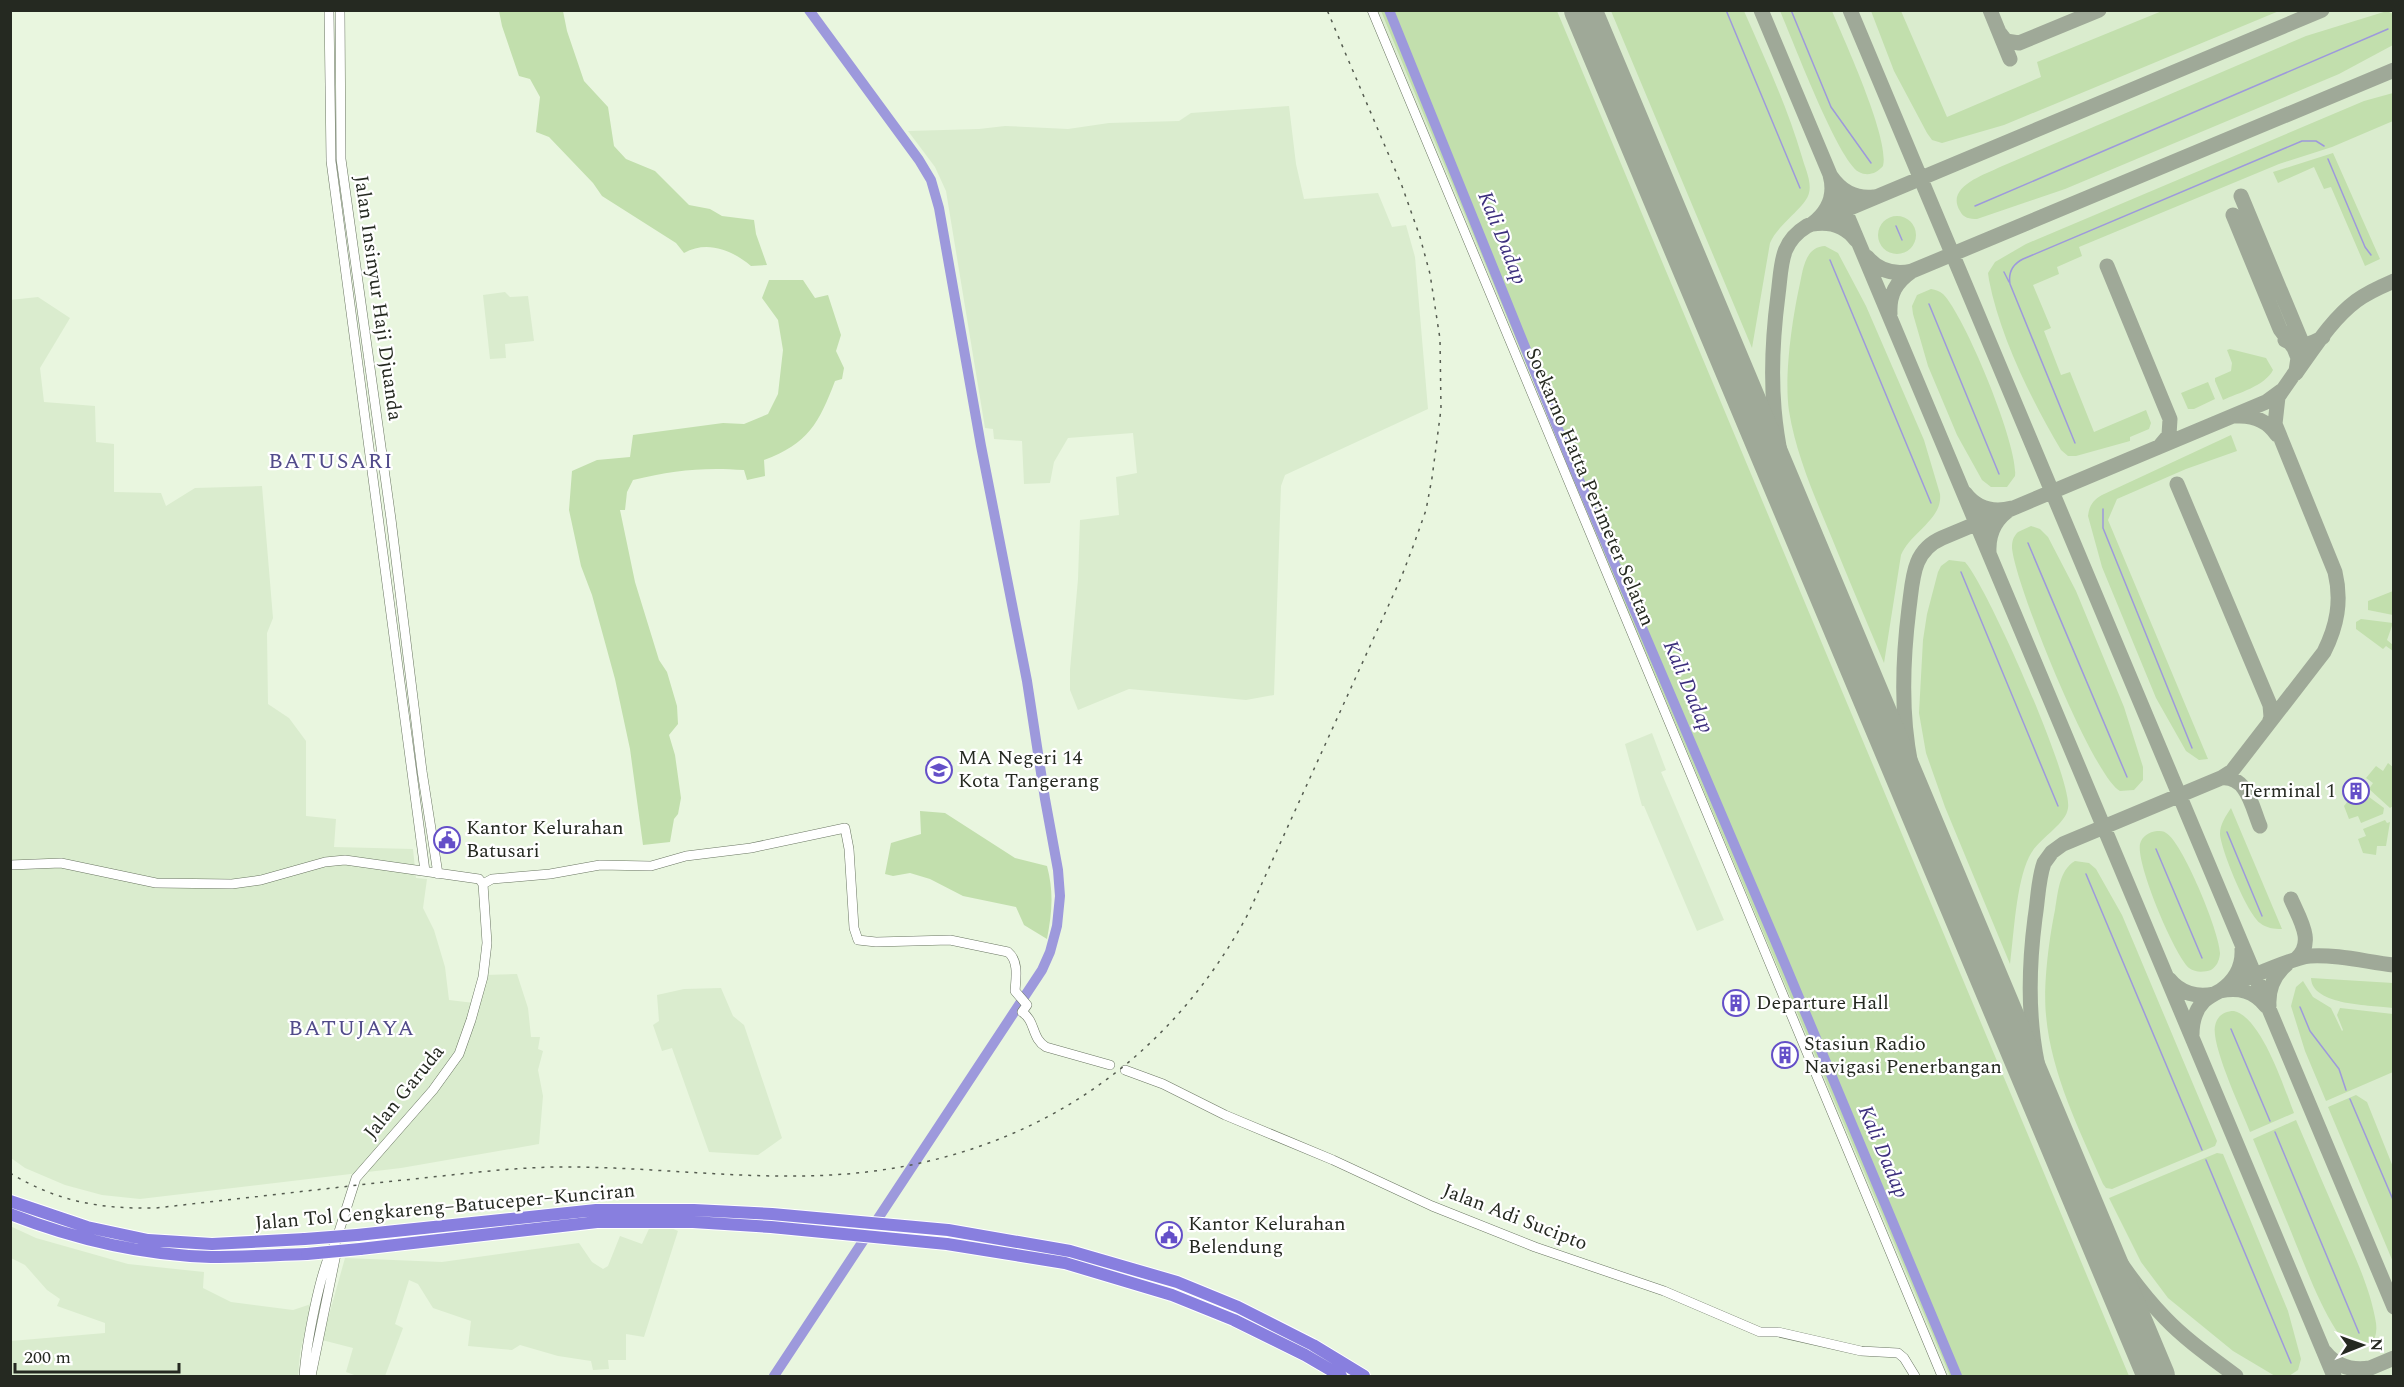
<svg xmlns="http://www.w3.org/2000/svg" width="2404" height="1387" font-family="Spectral,serif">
<rect width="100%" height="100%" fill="#e9f6df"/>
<!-- built -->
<path fill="#daecce" d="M1376,11h1017v1365h-448z
M1289,106l7,58 8,35 74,-6 14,34 14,-2 9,32 13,152 -143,66 -4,11 -7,209 -28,5 -117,-11 -51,21 -8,-20v-20l8,-91 2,-59 39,-5 -3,-38 21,-4 -4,-40 -65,5 -14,24 -4,21 -26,1 -2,-43 -28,-2 -1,-10 -8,-1 -39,-237 -11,-24 -27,-36 71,-2 26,-3 63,3 41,-6 70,-2 12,-8z
M505,292l5,5 18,-1 6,45 -29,3 1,14 -16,1 -7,-64z
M38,297l32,21 -30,50 4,34 51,4 1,36 18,2v48l47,1 5,13 29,-18 67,-2 11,132 -6,15 1,71 21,14 17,23v75l30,3 -2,28 79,2 3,29 11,1 -4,29 11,22 11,37 4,33 25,3 10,-28 33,-1 11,34 3,29h9l-2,12 5,2 -5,19 5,26 -4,48 -138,24 -261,31 -38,-4 -37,-10 -40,-17 -14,-10 -1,-858z
M1652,733l14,37 -5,2 63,148 -27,11 -53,-125h-2l-17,-62z
M721,988l12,28 11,9 38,113 -24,17 -49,-3 -37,-104 -10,3 -9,-26 6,-4 -2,-26 27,-6z
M653,1220l25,11 -34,106 -18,-3v26h-18l1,9 -16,1 -2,-9 -33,-5 -38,-11 -8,5 -44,-4 3,-25 -38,-13 -15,-24 -9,-4 -14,44 8,4 -18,48h-28l-11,-4 7,-24 -31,-8 23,-82 97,4 137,-19 13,19 11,7 5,-3 12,-30 22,8z
M10,1226l26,12 92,26 76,8 -1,16 28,14 62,8 18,-6 -11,49 -2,23h-287v-35l94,-8v-10l-48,-17 3,-7 -13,-9 -22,-25 -14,-7z"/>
<!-- green -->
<path fill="#c2dfad" d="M499,11h64l4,20 17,50 24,26 6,39 12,13 29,12 34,34 21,4 12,7 32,4 2,14 11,31 -16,1c-19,-16 -44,-26 -67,-13l-8,-10 -74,-47 -9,-13 -44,-46 -13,-5 4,-35 -10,-18 -11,-3 -17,-50z
M1381,11h176l572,1365h-179l-329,-782z
M1611,11h133c21,48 43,95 58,146 3,11 10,25 7,36 -3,14 -31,31 -39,50l-18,105z
M1780,11h52c12,29 58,128 51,155 -6,7 -15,11 -24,6 -21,-11 -67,-134 -79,-161z
M1871,11h30l46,106 94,-40 -4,-15 125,-51h117l-275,114 -62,18 -10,-3 -5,-7 -33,-62z
M2387,11l6,3v31l-54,29 -274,115 -88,30c-7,0 -14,-1 -17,-8 -15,-24 24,-36 40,-44l306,-131z
M2393,93v28l-61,26 -53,17 -200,83 3,9 -25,11 2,7 -26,11 18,43 -7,3 17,44 9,-3 24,60 52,-22 5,13 -2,6 -19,8v4l-54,15h-8l-7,-6c-29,-49 -61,-113 -72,-170l-1,-7 7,-11 31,-18 338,-143z
M2333,153l47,106 -15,7 -34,-79 -7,2 -10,-22 -36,16 -5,-11z
M1878 235a19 19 0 1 1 38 0a19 19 0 1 1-38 0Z
M1825,246l13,7 28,53 58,134 16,54c3,25 -29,38 -39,61l-17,108c-18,-43 -36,-85 -53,-127 -17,-41 -35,-82 -42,-125 -5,-34 3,-90 10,-123 4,-17 5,-41 26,-42z
M769,280h34l12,18 13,-3 13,40 -5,16 8,17 -2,11 -7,2c-16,42 -27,63 -71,79l1,16 -18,4 -3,-10c-40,-3 -71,0 -111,10l-6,12 -2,18h-5l15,72 24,78 8,12 10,34 1,18 -9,11 6,20 6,43 -3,16 -4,5 -4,23 -27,3 -13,-96 -15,-70 -23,-84 -11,-29 -12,-56 3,-39 25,-11 33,-3 3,-22 90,-12 21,1 24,-10 10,-20 5,-44 -5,-30 -16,-22z
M1931,289c5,1 8,2 12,5 22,22 76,153 72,182l-8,11h-16l-9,-7 -25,-45 -29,-69 -15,-52 -1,-8 5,-11z
M2230,349l36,9 7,12c-8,16 -35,23 -50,30l-8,-19v-3l16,-7 1,-8 -5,-13z
M2208,382l7,17 -21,10h-6l-7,-16z
M2231,435l6,16 -51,18 -69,30 -9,21 100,239 -9,1 -13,-9 -30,-53 -54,-131 -14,-51c1,-10 5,-16 14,-21z
M2031,526l9,3 8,8 28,54 48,116 19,60v13l-9,10 -14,1c-27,-14 -105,-207 -108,-243 0,-7 1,-11 6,-16z
M1949,560l16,2c22,24 108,218 103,246 -2,17 -31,31 -39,49 -13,27 -15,76 -19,107l-65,-157 -19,-54 -7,-40 4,-73 4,-26 11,-42 3,-6z
M2393,591v24l-25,-5v-9z
M2361,619l32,4 -6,17 6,5v6l-7,-5 -3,3 -27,-20v-7z
M2388,763l6,5 -1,38 -3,2 -21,-19 4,-6 -7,-5 10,-12 7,5z
M2365,794l19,14 -1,6 -22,9 -3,-7 -9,3 -5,-13 8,-10 8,5z
M2231,808l51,121c-8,0 -16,-1 -22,-6 -13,-10 -39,-73 -40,-89 0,-10 6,-18 11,-26z
M920,811l25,2 70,45 32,8c7,26 5,47 0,73l-23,-14 -8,-18 -53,-11 -33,-17 -20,-6 -17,3 -8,-2 6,-31 30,-9z
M2385,820l2,3 3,-1 -4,24h-9l-1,9 -13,-2 -5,-14 8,-3 -3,-7z
M2157,831c3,0 7,0 9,2 16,8 55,102 54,121 -1,7 -3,12 -9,16 -7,2 -15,3 -22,-2 -15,-14 -53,-104 -49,-124 2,-8 9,-12 17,-13z
M2075,861l14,2 7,6 26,46 95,226 -2,5 -103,43 -6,-1 -3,-4c-23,-53 -52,-110 -57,-169 -3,-29 3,-76 9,-105 3,-17 4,-40 20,-49z
M2311,978l82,5v25c-21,-3 -81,-2 -82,-30z
M2303,981l10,16 18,11 11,23 1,-1 -6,-15 3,-7 53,6v58l-67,29 -21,-50 -14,-45 5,-19z
M2234,1011c28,7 50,77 60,102l-44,19c-8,-21 -39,-86 -35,-106 2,-10 9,-15 19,-15z
M2356,1095l11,7 26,65v95l-65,-155z
M2296,1120c16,37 31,73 47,109 13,30 28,62 33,94 4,31 -26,30 -40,7 -17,-27 -28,-57 -40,-86 -14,-35 -29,-70 -43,-105z
M2217,1153l6,1 65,157 13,48 -3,11 -9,6h-14l-42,-25 -65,-53 -27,-36 -32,-64z"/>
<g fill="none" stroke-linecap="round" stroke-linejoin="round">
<!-- stream -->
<path stroke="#9d99dc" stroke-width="1.5" d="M1726,10l74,178
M1791,10l40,97 40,56
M2328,159l37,88 6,8
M1975,206l413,-177
M1896,226l6,14
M1830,260l101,243
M2004,272l5,10
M1929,304l70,170
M2075,443l-65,-159c-2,-12 3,-20 13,-25l279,-118h14l8,5
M2103,509v19l89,220
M2028,543l99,234
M1961,572l97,234
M2227,832l35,84
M2156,849l46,109
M2086,874l116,276
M2300,1007l10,24 29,38 7,21
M2231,1029l39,92
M2350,1099l44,103
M2275,1132l84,201
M2206,1160l85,203"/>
<!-- river -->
<path stroke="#9d99dc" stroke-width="10" d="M1389,10l182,451 206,484 180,431
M774,1376l268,-406 8,-18 7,-26 3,-30 -2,-26 -13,-71 -18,-118 -46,-235 -42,-238 -8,-28 -12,-20 -110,-150"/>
<!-- taxiway -->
<path stroke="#9fa998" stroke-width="15" d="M1761,10l573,1366
M1850,10l544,1297
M1990,10l20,49
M1999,32l7,9 13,2 80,-33
M2241,196l62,149
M1856,240c-11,-15 -26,-19 -44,-16 16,-12 24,-28 18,-49 11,16 24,24 44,22
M1867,257c12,14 27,18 45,14
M2107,266l63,153 -1,16 -10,12
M1890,314c-1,-20 6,-32 22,-43l482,-201
M2285,340c14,8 26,5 38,-3
M2296,373c18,-25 36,-54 60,-72 12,-9 24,-14 38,-20
M2236,416c17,-1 32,5 41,19
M2177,484l93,221 1,12 -2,6
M1965,493c12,16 28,20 47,15 -16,10 -24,24 -23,44
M1798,522c-26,-82 -31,-142 -20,-227 4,-29 1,-52 29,-69l515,-216
M2221,778c26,-3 31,29 39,48
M1932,843c-29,-84 -34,-146 -23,-235 4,-29 3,-57 33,-70l324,-136 15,-11
M2291,899c8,19 25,44 5,60
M2242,949c1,19 -7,32 -22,42 19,-4 34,0 46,15
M2169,979c11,14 28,19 45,15
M2269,1006c-1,-16 5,-31 18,-42
M2192,1035c0,-13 3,-25 12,-34 11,-11 91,-44 106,-45 27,-2 57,6 84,9
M2064,1157c-31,-88 -41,-146 -29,-239 3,-18 3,-38 9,-55l8,-11 11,-8 158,-66 11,-7 92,-119c13,-26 18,-51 11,-80l-60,-148 3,-27 18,-26 2,-13 -4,-10 -14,-19 -47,-114
M2084,1205c23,40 48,79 81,113 21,22 47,40 71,58
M2325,1352c12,15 27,19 45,16
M2363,1371l31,-13"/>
<!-- runway -->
<path stroke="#9fa998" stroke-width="38" d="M1583,10l573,1366"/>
<defs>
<path id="secondary" d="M329,10l2,151 94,710
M340,10l1,149 50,360 31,252 16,103
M1372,10l570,1366
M10,865l51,-2 95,20 76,1 29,-4 64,-18 20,-2 134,19 4,5
M483,884l9,-5 58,-5 50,-9 51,1 35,-10 65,-8 94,-20 4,21 5,79 4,12 18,2 74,-2 58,12c11,9 8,26 7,39l12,14 -5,7c14,9 9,26 24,35l64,18
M1125,1070l38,14 62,31 108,45 99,46 103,41 129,44 96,41h18l83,19 37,2 6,5 11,18
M304,1376c2,-29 16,-109 31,-132l21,-66 77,-88 26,-36 12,-34 12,-43 4,-34 -4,-59
M311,1376l25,-122 -1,-8"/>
<path id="highway" d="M10,1201l77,26 61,13 64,4 93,-5
M10,1214c64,25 132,41 201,43 31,0 64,-2 96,-3
M357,1235l239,-25h98l78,4 176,16 122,21 107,31 61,25 75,38 51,31
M360,1249l237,-27h96l78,5 176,17 118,19 107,32 62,25 71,35 36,21"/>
</defs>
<!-- secondary casing -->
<use href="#secondary" stroke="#6a7662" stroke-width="10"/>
<!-- highway casing -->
<use href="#highway" stroke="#fff" stroke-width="14"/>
<!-- secondary -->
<use href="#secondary" stroke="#fff" stroke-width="9"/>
<!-- highway -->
<use href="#highway" stroke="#887fdf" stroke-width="12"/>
<!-- rail -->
<path stroke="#555c50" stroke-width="1.5" stroke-dasharray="3 6" stroke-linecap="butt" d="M10,1173c48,29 90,36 146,35 79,-9 159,-18 238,-27 53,-5 107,-13 161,-14 92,-1 184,13 276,8 181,-10 330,-100 417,-261l153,-336 13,-34 12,-34 6,-32 9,-69 -1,-70 -10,-65 -10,-37 -18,-51 -75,-176"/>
<defs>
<path id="highway-bridge" d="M305,1239l52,-4
M307,1254l53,-5"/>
</defs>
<!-- highway-bridge casing -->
<use href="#highway-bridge" stroke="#fff" stroke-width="14" stroke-linecap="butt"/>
<!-- highway-bridge -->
<use href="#highway-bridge" stroke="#887fdf" stroke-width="12"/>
</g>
<!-- icons -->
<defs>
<symbol id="school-ring" viewBox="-11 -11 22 22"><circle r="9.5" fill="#fff" stroke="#644fc8" stroke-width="1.5"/><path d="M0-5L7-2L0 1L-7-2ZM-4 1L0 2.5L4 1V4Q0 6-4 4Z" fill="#644fc8"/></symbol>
<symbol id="building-ring" viewBox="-11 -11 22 22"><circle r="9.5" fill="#fff" stroke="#644fc8" stroke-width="1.5"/><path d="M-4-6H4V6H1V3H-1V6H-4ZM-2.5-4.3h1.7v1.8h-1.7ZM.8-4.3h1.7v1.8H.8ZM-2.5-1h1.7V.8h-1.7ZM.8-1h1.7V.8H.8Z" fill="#644fc8"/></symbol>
<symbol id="civic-ring" viewBox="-11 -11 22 22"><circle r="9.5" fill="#fff" stroke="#644fc8" stroke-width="1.5"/><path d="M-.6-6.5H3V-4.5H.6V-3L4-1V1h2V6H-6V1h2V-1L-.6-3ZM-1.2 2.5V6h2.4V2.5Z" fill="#644fc8"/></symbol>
</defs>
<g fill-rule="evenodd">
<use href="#school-ring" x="924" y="755" width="30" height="30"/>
<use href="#building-ring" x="2341" y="776" width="30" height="30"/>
<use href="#civic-ring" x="432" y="825" width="30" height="30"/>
<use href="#building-ring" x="1721" y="988" width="30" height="30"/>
<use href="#building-ring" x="1770" y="1040" width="30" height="30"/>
<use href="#civic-ring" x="1154" y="1220" width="30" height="30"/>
</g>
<g text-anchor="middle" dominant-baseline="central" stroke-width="4.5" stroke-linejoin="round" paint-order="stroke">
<!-- street labels -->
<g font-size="20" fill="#252921" stroke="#fff">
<text transform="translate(378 298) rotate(82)">Jalan Insinyur Haji Djuanda</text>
<text transform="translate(1590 487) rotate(67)">Soekarno Hatta Perimeter Selatan</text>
<text transform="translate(404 1092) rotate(-51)">Jalan Garuda</text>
<text transform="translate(445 1207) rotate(-5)">Jalan Tol Cengkareng–Batuceper–Kunciran</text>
<text transform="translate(1515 1217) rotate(21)">Jalan Adi Sucipto</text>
</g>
<!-- poi labels -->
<g font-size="20" fill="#252921" stroke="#fff" text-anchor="start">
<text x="958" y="758">MA Negeri 14<tspan x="958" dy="23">Kota Tangerang</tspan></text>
<text x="2336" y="791" text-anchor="end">Terminal 1</text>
<text x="466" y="828">Kantor Kelurahan<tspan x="466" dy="23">Batusari</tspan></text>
<text x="1756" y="1003">Departure Hall</text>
<text x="1804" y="1044">Stasiun Radio<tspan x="1804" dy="23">Navigasi Penerbangan</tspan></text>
<text x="1188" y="1224">Kantor Kelurahan<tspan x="1188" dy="23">Belendung</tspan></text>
</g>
<!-- water labels -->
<g font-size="21" font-style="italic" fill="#3c2f7d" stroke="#fff">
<text transform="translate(1502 238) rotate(68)">Kali Dadap</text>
<text transform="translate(1688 687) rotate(67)">Kali Dadap</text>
<text transform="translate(1883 1152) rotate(67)">Kali Dadap</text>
</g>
<!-- quarter labels -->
<g font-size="22" letter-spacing="1.5" fill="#514b8a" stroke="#fff">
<text x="331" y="461">BATUSARI</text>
<text x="352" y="1028">BATUJAYA</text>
</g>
</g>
<!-- border -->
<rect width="2404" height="1387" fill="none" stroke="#252921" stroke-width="24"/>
<!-- north arrow -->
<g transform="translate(2362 1345) rotate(89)" stroke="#ffffff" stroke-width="4.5" paint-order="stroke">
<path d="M0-4.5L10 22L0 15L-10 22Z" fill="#252921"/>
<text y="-9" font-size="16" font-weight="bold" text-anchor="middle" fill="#252921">N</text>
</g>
<!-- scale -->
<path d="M15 1363v9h164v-9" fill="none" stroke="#252921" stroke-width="3"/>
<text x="24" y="1363" font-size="18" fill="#252921" stroke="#ffffff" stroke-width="4.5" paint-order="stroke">200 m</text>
</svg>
